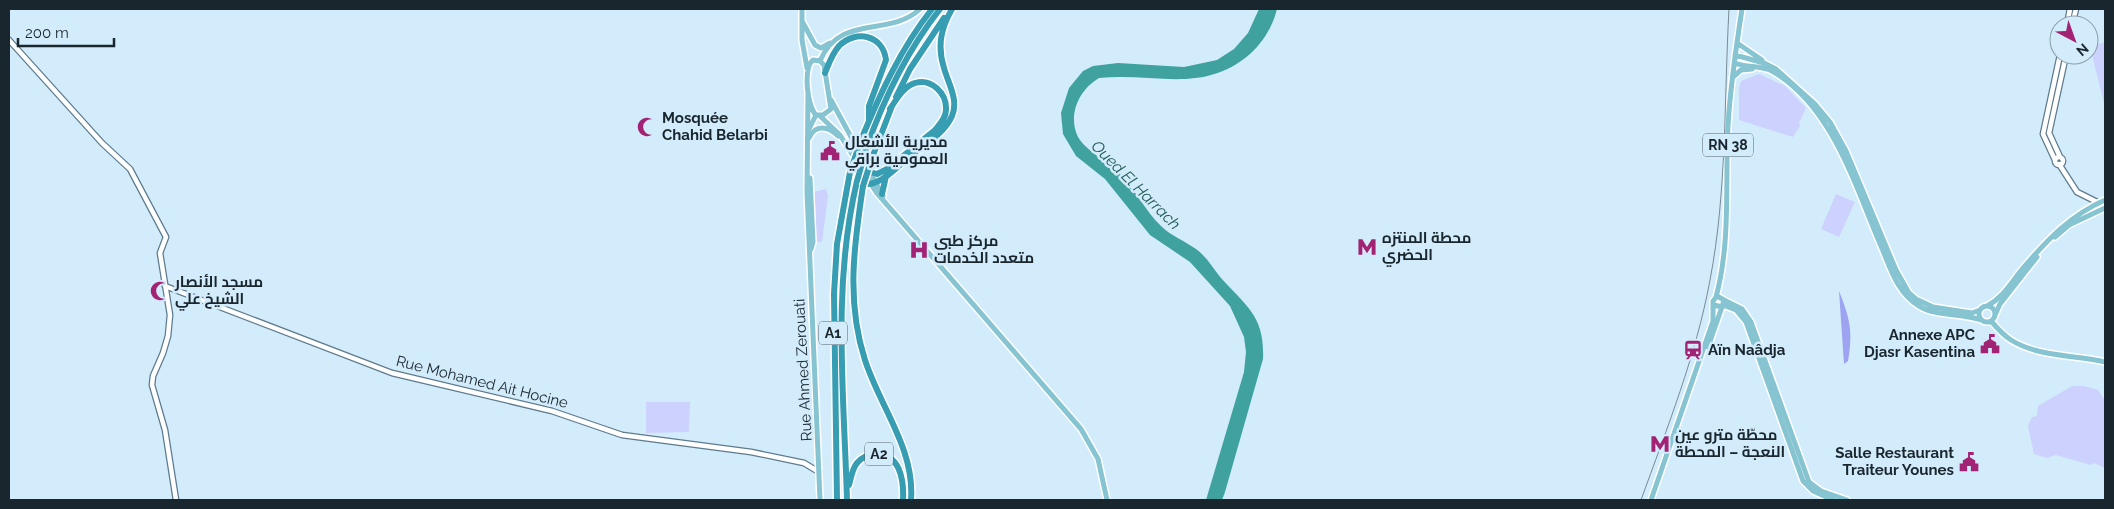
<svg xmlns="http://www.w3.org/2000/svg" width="2114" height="509" font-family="Raleway,Cairo,sans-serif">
<rect width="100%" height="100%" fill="#d3ecfc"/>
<!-- green -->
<path fill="#ccd1fd" d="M2105,42v65l-15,-60z
M1759,74l26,12 21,22 -7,15 1,3 -7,11 -54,-17v-32l2,-7z
M826,189l2,7 -6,46h-7l-2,-50z
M1836,194l19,8 -16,35 -18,-8z
M2084,386l14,4 7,11v67l-11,-5 -3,2 -35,-10 -9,3 -13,-4 -6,-28 4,-9 5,-1 1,-10 34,-20z
M646,402h44l-1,30 -43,1z"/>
<!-- forest -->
<path fill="#9da2f1" d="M1839,291c11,28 14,40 9,70l-4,3z"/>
<!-- water -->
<path fill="#3fa29e" d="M1259,9h18c-4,17 -14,33 -27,45 -47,41 -96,18 -151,24 -19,11 -32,36 -21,59 8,14 29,24 40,35 17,16 26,38 43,54 10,10 24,15 35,23 10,7 17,19 25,29 25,28 44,38 42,81l-38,133 -3,8h-16l38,-128 2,-20 -2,-15 -14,-31 -40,-44 -40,-27 -45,-56 -29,-23 -13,-22 -2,-21 8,-25 14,-17 10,-5 25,-3 66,4 33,-7 17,-11 14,-16z"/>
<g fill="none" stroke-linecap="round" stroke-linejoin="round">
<defs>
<path id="minor" d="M2067,25l3,-16
M2072,25l4,-16
M9,40l93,103 28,26 36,68 -6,16 10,62 -2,21 -5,17 -10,23 -1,9 13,45 11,70
M2060,157l-11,-24 17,-78
M2055 161a4 4 0 1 1 8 0a4 4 0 1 1-8 0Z
M2055,160l-12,-26 17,-79
M2059,164l18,28 22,11
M165,286l227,87 160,38 70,24 129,17 53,11 15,9"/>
<path id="major" d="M802,9v31l5,28
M802,21l13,24 6,3 9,-5
M1737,43l25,17
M1735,55l29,8 12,6 39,35 15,18 16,29 50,119 13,23 7,6 17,8 39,6 8,-3
M813,60l7,1 4,4 7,44 -8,6h-7c-9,-9 -13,-47 -3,-55z
M820,61c20,-48 69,-23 100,-52
M1735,63c12,5 25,2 37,8 60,34 83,115 109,175 9,21 16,47 38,60 18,11 42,7 62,14
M1733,77l8,-7 11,-1
M808,93l-1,99 13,308
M831,100l52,96
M820,116l20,19 36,57 205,237 17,30 9,41
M809,129l7,-14
M809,138c6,-14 19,-12 29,-2
M810,178l3,64 -2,7
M2055,237l14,-12 36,-17
M1716,297c15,-55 9,-114 12,-171 2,-39 8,-78 14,-117
M1724,300l18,9 9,13 58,160 12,9 26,9
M1723,305l13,5 10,12 57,159 10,10 20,9
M1987,306c17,-9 25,-25 37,-39 24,-28 47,-52 81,-67
M1979 314a8 8 0 1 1 16 0a8 8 0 1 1-16 0Z
M1995,315l5,-11 37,-47
M1991,321c6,7 12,14 20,19 27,17 64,15 94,22
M1708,347l14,-40
M1651,500l62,-179v-20l4,-5 7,4 -2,7 -8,-2"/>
<path id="highway" d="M825,73c4,-10 7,-19 14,-27 17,-17 44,-11 47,14l-17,46v14
M896,97l14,-28 34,-51
M861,140c19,-46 40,-92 71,-131
M866,149c18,-51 40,-97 74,-140
M872,158l20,-52
M867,171l10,3 10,-5 48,-39c5,-6 11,-12 11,-20 1,-17 -15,-32 -31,-27 -11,3 -19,17 -25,26
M869,184c15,-2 29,-18 41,-28 14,-11 34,-22 42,-40 7,-16 -4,-33 -8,-48 -7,-22 -3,-40 8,-59
M863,186c-9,59 -17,116 2,174 15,47 50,89 46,140
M882,194l4,-18
M849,485c2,-7 3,-16 8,-22 4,-5 10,-8 17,-9 26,-2 30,26 29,46
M837,500l-3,-206 3,-50 13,-72
M847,500c-3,-107 -15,-214 10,-319"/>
</defs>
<!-- minor casing -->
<use href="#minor" stroke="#5e7b8d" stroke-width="7"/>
<!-- major casing -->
<use href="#major" stroke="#fff" stroke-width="8"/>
<!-- highway casing -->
<use href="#highway" stroke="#fff" stroke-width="9"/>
<!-- minor -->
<use href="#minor" stroke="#fff" stroke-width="4.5"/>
<!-- major -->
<use href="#major" stroke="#86c4d1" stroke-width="5"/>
<!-- highway -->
<use href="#highway" stroke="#369db2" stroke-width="6"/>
<!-- rail -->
<path stroke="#778a95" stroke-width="1" d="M1641,500c26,-72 55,-144 69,-220 17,-88 14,-181 19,-271"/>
<defs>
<path id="highway-bridge" d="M850,172l11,-32
M857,181l9,-32
M863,186l9,-28"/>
</defs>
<!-- highway-bridge casing -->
<use href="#highway-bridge" stroke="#fff" stroke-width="9" stroke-linecap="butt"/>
<!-- highway-bridge -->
<use href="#highway-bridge" stroke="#369db2" stroke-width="6"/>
</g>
<!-- icons -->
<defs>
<symbol id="mosque-bare" viewBox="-9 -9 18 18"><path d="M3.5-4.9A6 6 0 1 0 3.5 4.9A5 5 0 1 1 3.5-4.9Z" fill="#a22273" stroke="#d3ecfc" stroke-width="2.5" paint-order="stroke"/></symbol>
<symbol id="civic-bare" viewBox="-9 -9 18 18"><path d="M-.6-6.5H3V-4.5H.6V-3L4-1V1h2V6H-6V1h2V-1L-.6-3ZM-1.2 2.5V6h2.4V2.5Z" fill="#a22273" stroke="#d3ecfc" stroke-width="2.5" paint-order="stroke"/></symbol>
<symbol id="metro-bare" viewBox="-9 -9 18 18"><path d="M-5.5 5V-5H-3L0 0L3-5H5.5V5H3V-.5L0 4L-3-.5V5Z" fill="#a22273" stroke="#d3ecfc" stroke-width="2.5" paint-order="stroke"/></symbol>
<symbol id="hospital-bare" viewBox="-9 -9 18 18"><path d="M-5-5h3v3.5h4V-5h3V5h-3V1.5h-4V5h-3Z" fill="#a22273" stroke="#d3ecfc" stroke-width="2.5" paint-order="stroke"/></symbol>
<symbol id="station-bare" viewBox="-9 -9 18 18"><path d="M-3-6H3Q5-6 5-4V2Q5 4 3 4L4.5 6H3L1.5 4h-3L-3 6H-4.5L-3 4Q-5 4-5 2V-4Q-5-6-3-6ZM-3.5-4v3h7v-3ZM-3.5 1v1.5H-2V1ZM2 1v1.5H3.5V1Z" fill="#a22273" stroke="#d3ecfc" stroke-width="2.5" paint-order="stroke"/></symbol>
</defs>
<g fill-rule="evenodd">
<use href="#mosque-bare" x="633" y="113" width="28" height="28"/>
<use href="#civic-bare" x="816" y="137" width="28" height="28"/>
<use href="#metro-bare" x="1353" y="233" width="28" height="28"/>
<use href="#hospital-bare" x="905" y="236" width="28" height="28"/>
<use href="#mosque-bare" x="146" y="277" width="28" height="28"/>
<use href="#civic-bare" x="1976" y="330" width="28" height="28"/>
<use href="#station-bare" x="1679" y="336" width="28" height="28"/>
<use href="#metro-bare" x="1646" y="430" width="28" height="28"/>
<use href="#civic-bare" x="1955" y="448" width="28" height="28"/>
</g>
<g text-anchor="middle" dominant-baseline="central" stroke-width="5" stroke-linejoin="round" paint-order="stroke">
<!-- shield labels -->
<g fill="#d3ecfc" stroke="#52616b" stroke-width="1">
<rect x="1703" y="133.5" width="50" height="23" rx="4"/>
<rect x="819" y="321.5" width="28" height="23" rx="4"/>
<rect x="865" y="442.5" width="28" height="23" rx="4"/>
</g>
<g font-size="14" font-weight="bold" fill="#1a262d">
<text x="1728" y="145">RN 38</text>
<text x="833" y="333">A1</text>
<text x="879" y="454">A2</text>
</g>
<!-- poi labels -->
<g font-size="15" font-weight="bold" fill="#1a262d" stroke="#d3ecfc" text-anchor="start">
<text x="662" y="118">Mosquée<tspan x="662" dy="17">Chahid Belarbi</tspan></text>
<text x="845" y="142">مديرية الأشغال<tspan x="845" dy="17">العمومية براقي</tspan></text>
<text x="1382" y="238">محطة المنتزه<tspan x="1382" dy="17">الحضري</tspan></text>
<text x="934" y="241">مركز طبي<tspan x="934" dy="17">متعدد الخدمات</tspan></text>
<text x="175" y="282">مسجد الأنصار<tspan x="175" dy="17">الشيخ علي</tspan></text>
<text x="1975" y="335" text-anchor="end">Annexe APC<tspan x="1975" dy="17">Djasr Kasentina</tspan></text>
<text x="1708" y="350">Aïn Naâdja</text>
<text x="1675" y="435">محطّة مترو عين<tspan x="1675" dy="17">النعجة – المحطة</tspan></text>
<text x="1954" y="453" text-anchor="end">Salle Restaurant<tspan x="1954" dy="17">Traiteur Younes</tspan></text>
</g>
<!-- street labels -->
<g font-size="15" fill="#1a262d" stroke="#d3ecfc">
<text transform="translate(803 370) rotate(-93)">Rue Ahmed Zerouati</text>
<text transform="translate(482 382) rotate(14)">Rue Mohamed Ait Hocine</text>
</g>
<!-- water labels -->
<g font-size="16" font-style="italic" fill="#235a57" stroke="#d3ecfc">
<text transform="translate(1136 185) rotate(45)">Oued El Harrach</text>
</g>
</g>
<!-- border -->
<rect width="2114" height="509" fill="none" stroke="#1a262d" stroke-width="20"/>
<!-- north arrow -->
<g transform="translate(2074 40) rotate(139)"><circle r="24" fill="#d3ecfc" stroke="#899da9"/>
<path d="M0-4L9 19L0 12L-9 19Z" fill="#a22273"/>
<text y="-8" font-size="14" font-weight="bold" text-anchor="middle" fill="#1a262d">N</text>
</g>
<!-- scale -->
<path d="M18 38v8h96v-8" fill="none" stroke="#1a262d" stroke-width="2.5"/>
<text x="25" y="38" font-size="15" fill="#1a262d" stroke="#d3ecfc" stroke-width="4" paint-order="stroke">200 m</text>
</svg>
